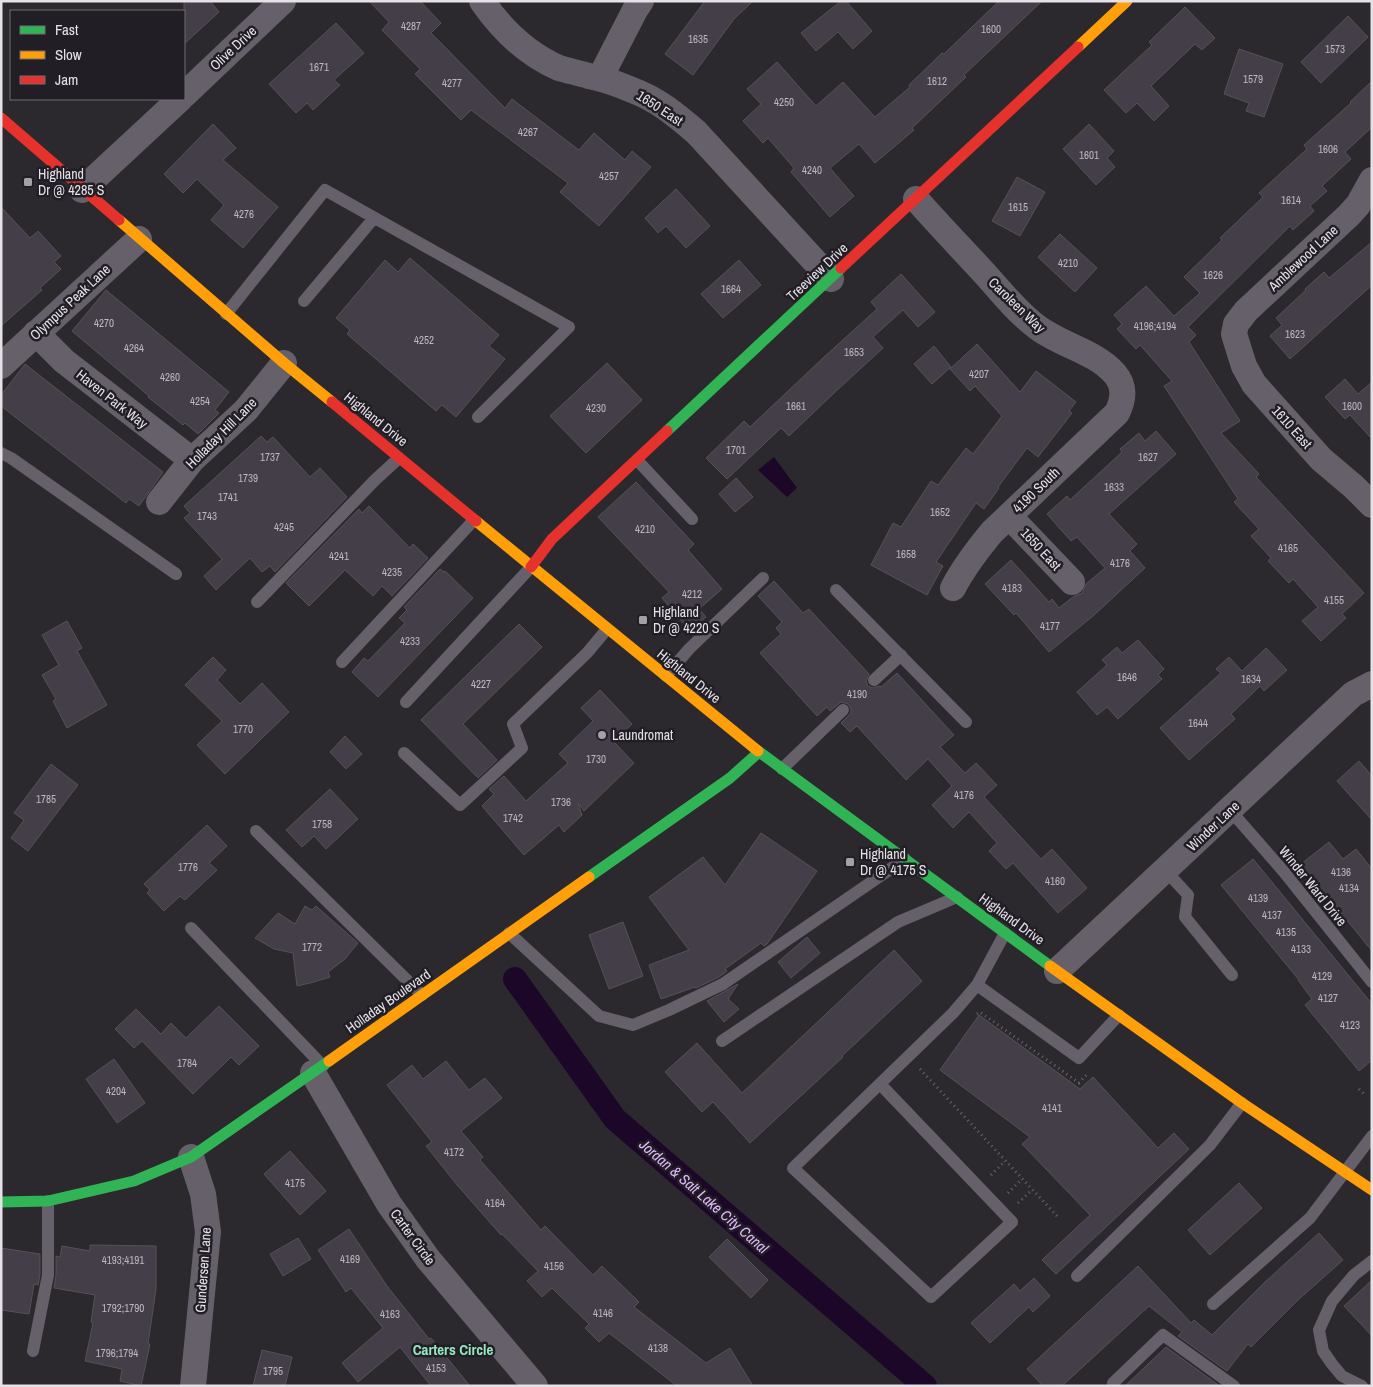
<svg xmlns="http://www.w3.org/2000/svg" width="1373" height="1387" font-family="'Archivo Narrow',sans-serif">
<rect width="100%" height="100%" fill="#2c292e"/>
<!-- water -->
<path fill="#1d0729" d="M774,457l23,31 -10,9 -29,-27z"/>
<g fill="none" stroke-linecap="round" stroke-linejoin="round">
<!-- canal -->
<path stroke="#1d0729" stroke-width="24" d="M515,979l100,140 310,267"/>
</g>
<!-- building -->
<path fill="#443e48" stroke="#555257" d="M184,1h26l9,11 -35,32z
M369,1h51l21,22 -10,10 74,75 7,-9 67,51 15,-17 31,27 7,-9 19,16 -52,59 -39,-34 8,-9 -97,-73 -10,10 -46,-46 5,-5 -38,-39 7,-8z
M705,1h48l-19,18 -41,56 -28,-21z
M841,1h5l26,30 -19,18 -15,-17 -22,19 -15,-18z
M999,1h43l-78,74 2,2 -54,51 2,2 -39,33 -16,-19 -29,24 24,28 -24,21 -39,-45 3,-4 -26,-30 -5,5 -20,-22 18,-17 -14,-15 30,-27 39,44 27,-24 32,35 35,-30 -1,-2 33,-32 2,1z
M1185,7l30,31 -13,12 -7,-6 -44,42 18,20 -15,15 -17,-18 -11,10 -22,-23 48,-45 -3,-3z
M1348,16l20,21 -47,46 -20,-21z
M336,23l28,30 -30,27 6,5 -27,25 -6,-7 -11,10 -27,-29z
M1239,49l44,15 -19,53 -18,-6 3,-8 -25,-9z
M1372,81v46l-27,25 6,7 -29,27 5,5 -17,15 4,5 -21,19 -3,-4 -102,101 8,8 -7,7 51,79 -19,12 38,41 -3,3 108,116 -22,21 4,4 -25,23 -19,-20 16,-14 -25,-28 -4,4 -21,-22 3,-3 -20,-22 8,-7 -25,-27 4,-3 -74,-113 8,-5 -32,-36 -4,4 -19,-20 5,-5 -8,-9 32,-29 28,30 26,-23 -16,-16 38,-37 -2,-2 43,-41 -4,-4 48,-44 -3,-4 47,-42 -1,-1z
M213,124l23,24 -13,12 55,47 -35,41 -32,-28 13,-15 -27,-26 -14,14 -19,-19z
M1089,124l25,27 -7,7 8,9 -19,18 -33,-36z
M1017,177l28,15 -25,44 -28,-15z
M676,189l34,37 -24,22 -20,-22 -8,7 -13,-15z
M1,207l29,31 8,-7 23,25 -7,6 7,7 -21,19 2,2 -41,36z
M1060,234l37,34 -22,24 -37,-35z
M1372,242v43l-82,74 -20,-23 12,-11 -6,-7 30,-28 -1,-1 19,-17 5,6z
M410,258l89,77 -10,11 16,13 -49,58 -14,-12 -6,6 -89,-77 3,-4 -14,-12 49,-58 13,12z
M739,260l22,25 -38,33 -22,-24z
M901,274l34,38 -17,15 -15,-17 -30,27 10,11 -49,45 -45,43 -8,-8 -54,51 -21,-21 38,-37 6,6 73,-69 54,-49 -6,-7z
M106,290l123,102 -14,18 4,3 -21,21 -13,-11 -2,2 -35,-28 1,-1 -77,-65z
M977,344l43,48 16,-21 40,31 -7,9 3,2 -34,44 -11,-9 -29,39 1,1 -15,21 -8,-6 -40,59 7,4 -16,29 -56,-30 22,-42 8,4 30,-46 7,4 28,-37 7,6 29,-38 -27,-30 -5,5 -20,-22z
M934,346l17,21 -19,17 -18,-20z
M607,363l35,37 -56,53 -36,-37z
M25,364l138,108 -24,34 -10,-7 -3,4 -125,-97v-11z
M1345,379l13,15 14,-12v57l-22,-24 -5,4 -20,-22z
M1156,431l20,23 -67,60 28,30 -7,7 15,17 -52,48 -44,36 -33,-39 -2,2 -29,-31 26,-24 38,42 3,-3 7,9 14,-11 9,-4 4,-9 19,-16 -28,-31 -6,4 -24,-27 20,-18 3,4 52,-48 -2,-3 19,-16 6,8z
M261,436l6,6 6,-5 37,40 10,-9 27,29 -72,75 -5,-6 -8,6 -12,-14 -34,32 -12,-14 18,-17 -38,-41 6,-5 -6,-7z
M736,478l17,19 -18,15 -16,-18z
M636,482l58,62 -6,6 34,39 -23,20 7,8 -16,14 -28,-33 7,-6 -71,-75z
M369,506l41,42 3,-4 15,14 -36,38 -10,-10 -9,10 -28,-26 -36,36 -23,-23 73,-74 3,4z
M440,569l4,3 1,-1 28,27 -95,99 -26,-25 12,-14 4,3 37,-38 -6,-5 8,-8 -3,-3z
M774,581l29,32 6,-4 60,65 -3,7 2,5 4,2 8,-2 1,1 16,-14 57,62 -14,12 25,26 11,-10 21,22 -13,12 57,62 11,-10 35,39 -29,25 -45,-50 -7,6 -17,-18 8,-8 -28,-31 -16,16 -21,-23 20,-19 -24,-27 -22,21 -49,-54 -7,6 -9,-9 10,-10v-4l-3,-5 -7,-2 -11,9 -3,-4 -10,9 -57,-63 21,-19 -5,-6 6,-6 -24,-26z
M67,621l15,27 -5,3 30,54 -40,23 -14,-27 3,-2 -14,-24 17,-10 -17,-30z
M519,624l23,23 -79,77 34,36 -19,18 -57,-58z
M1138,640l26,29 -6,6 4,4 -44,40 -11,-12 -10,8 -20,-23 30,-27 -5,-5 15,-13 5,6z
M1266,648l21,22 -23,21 -4,-5 -29,28 4,5 -46,41 -29,-32 61,-55 -5,-4 13,-12 13,14z
M213,657l13,13 -9,10 23,24 22,-21 27,29 -64,62 -28,-29 25,-24 -37,-36z
M600,690l32,34 -19,17 21,22 -50,48 -6,-8 4,12 -18,17 -5,-7 -35,30 -42,-49 12,-12 -5,-5 15,-13 22,25 42,-38 -9,-9 34,-33 -12,-13z
M345,736l17,18 -16,15 -16,-17z
M1359,761l13,15v44l-35,-39z
M51,764l27,21 -50,66 -17,-13 13,-18 -10,-7z
M330,789l28,30 -32,30 -12,-13 -12,11 -16,-17z
M207,825l20,21 -18,17 8,7 -32,30 -5,-4 -16,15 -17,-18 3,-3 -6,-6z
M761,833l56,38 -50,73 -3,2 -3,-3 -36,26 2,2 -8,6 -23,11 -1,-1 -34,12 -12,-34 40,-15 -40,-53 54,-40 22,28z
M1329,842l14,17 13,-10 16,20v82l-71,-87z
M1253,859l119,145v56l-13,11 -54,-66 7,-6 -14,-19h1l-78,-95z
M305,906l7,4 4,-4 42,37 -13,16 -17,13 2,5 -16,5 -17,4 -4,-33 -19,-4 -19,-11 23,-25 17,11z
M623,922l20,54 -34,13 -20,-54z
M807,937l13,16 -29,25 -13,-16z
M894,950l28,31 -80,75 1,1 -93,86 -37,-41 -11,10 -37,-40 32,-29 45,50z
M738,984l-10,15 11,10 -15,13 -17,-21z
M219,1006l40,40 -20,19 -8,-8 -38,37 -51,-53 -8,7 -19,-19 21,-20 25,25 10,-11 15,15z
M979,1015l101,74 13,-12 65,71 16,-15 15,16 -133,125 -14,-14 48,-45 -68,-71 8,-7 -90,-67z
M114,1059l31,44 -28,20 -31,-44z
M446,1061l23,29 16,-12 17,20 -41,33 22,26 -3,3 61,70 4,-4 48,49 9,-9 37,36 -5,5 72,56 24,-15 23,38h-76l-68,-53 -10,9 -14,-14 4,-4 -37,-36 -10,9 -15,-16 11,-10 -36,-37 -1,1 -43,-49 -32,-40 6,-4 -45,-57 25,-20 11,14z
M290,1151l36,40 -26,24 -36,-41z
M1239,1183l23,25 -52,47 -22,-25z
M349,1229l38,57 42,53 2,-1 39,48h-39l-31,-39 -42,35 -16,-19 41,-35 -32,-40 -5,4 -28,-42z
M1319,1233l24,27 -45,40 -47,47 -3,-3 -21,27 -49,-35 4,-4 -33,-26 -87,80h-19l-16,-17 111,-103 53,57 3,-3 18,15 53,-53z
M298,1238l13,21 -28,17 -13,-22z
M727,1239l41,41 -17,18 -42,-41z
M90,1245l66,1v43l-8,55h2l-9,42 -21,-5 2,-12 -37,-8 8,-38 -2,-1 4,-27 -41,-7 2,-13v-19l4,1 2,-11 28,5z
M1,1248l39,6v20l-2,11 -4,-1 -5,30 -28,-4z
M1034,1278l16,18 -17,16 -4,-5 -39,36 -19,-20 43,-39 6,7z
M1372,1280v56l-28,-30z
M1166,1347l51,37 -2,2h-90z
M262,1350l30,7 -7,29h-32z"/>
<g fill="none" stroke-linecap="round" stroke-linejoin="round">
<!-- path -->
<path stroke="#69656d" stroke-width="3" stroke-dasharray="1 4" stroke-linecap="butt" d="M977,1014l3,-2 99,71 9,-10
M920,1069l137,147
M1359,1089l7,7
M991,1175l14,-14
M1008,1193l14,-14
M1018,1203l14,-13"/>
<!-- lane -->
<path stroke="#66606a" stroke-width="12" d="M304,301l70,-83
M226,314l99,-124 244,137 -91,90
M1,453l10,5 165,116
M637,460l55,59
M836,590l130,132
M257,602l118,-122 24,-22
M342,662l132,-142
M666,676l23,-27 74,-71
M874,680l27,-25
M406,702l125,-135
M404,753l56,52 62,-57 -9,-24 74,-71 20,-24
M782,769l61,-59
M1230,810l54,62 88,110
M256,831l166,164
M1165,870l23,25 -3,22 47,58
M191,928l132,138
M509,933l90,83 34,9 36,-15 54,-26 182,-125
M977,985l102,73 40,-43
M722,1041l176,-119 59,-25
M880,1084l132,138 -81,75 -138,-129 160,-155 24,-28 28,-52
M1077,1276l133,-131 32,-42
M1213,1304l97,-86 62,-82
M33,1351l15,-76v-74
M1113,1383l50,-48 71,51
M1362,1386l-20,-10 -10,-12 -9,-13 -4,-21 13,-29 22,-26 18,-14"/>
<!-- street -->
<path stroke="#66606a" stroke-width="26" d="M482,1c20,29 45,53 77,67 10,3 20,5 30,8 15,3 29,8 43,14 25,9 44,25 64,42l135,147
M600,78l35,-68 6,-9
M184,95l99,-94
M1372,180l-14,25 -9,10 -103,96 -10,13 -2,10 10,32 10,18 67,75 33,28 18,18
M82,190l98,-91
M916,199c23,26 47,51 70,76 16,18 31,37 51,52 23,18 58,24 78,47 10,12 9,25 2,39l-125,119c-15,18 -28,35 -39,56
M36,333l28,28 128,99
M1,366l138,-127
M159,502l33,-42 54,-50 38,-47
M1009,516l63,66
M1057,971l296,-277 19,-10
M313,1073l76,131 39,55 107,127
M191,1157l12,37 5,38 -15,154"/>
<!-- fast -->
<path stroke="#30b455" stroke-width="11" d="M667,431l174,-163
M758,751l292,215
M589,877l141,-99 29,-26
M1,1202l47,-1 86,-20 57,-24 138,-96"/>
<!-- slow -->
<path stroke="#ff9f0a" stroke-width="11" d="M1078,47l49,-46
M119,220l165,143 48,39
M476,521l282,230
M1050,966l192,137 130,87
M329,1061l260,-184"/>
<!-- jam -->
<path stroke="#e5322d" stroke-width="11" d="M1,118l118,102
M841,268l237,-221
M332,402l144,119
M531,567l21,-28 115,-108"/>
</g>
<!-- markers -->
<g fill="#a4a1a6" stroke="#221e26" stroke-width="2">
<rect x="23" y="177" width="10" height="10" rx="2.5"/>
<rect x="638" y="615" width="10" height="10" rx="2.5"/>
<circle cx="602" cy="735" r="5"/>
<rect x="845" y="857" width="10" height="10" rx="2.5"/>
</g>
<g text-anchor="middle" dominant-baseline="central" stroke-width="5" stroke-linejoin="round" paint-order="stroke">
<!-- number labels -->
<g font-size="11" fill="#bdb8bf">
<text x="411" y="26">4287</text>
<text x="991" y="29">1600</text>
<text x="698" y="39">1635</text>
<text x="1335" y="49">1573</text>
<text x="319" y="67">1671</text>
<text x="1253" y="79">1579</text>
<text x="937" y="81">1612</text>
<text x="452" y="83">4277</text>
<text x="784" y="102">4250</text>
<text x="528" y="132">4267</text>
<text x="1328" y="149">1606</text>
<text x="1089" y="155">1601</text>
<text x="812" y="170">4240</text>
<text x="609" y="176">4257</text>
<text x="1291" y="200">1614</text>
<text x="1018" y="207">1615</text>
<text x="244" y="214">4276</text>
<text x="1068" y="263">4210</text>
<text x="1213" y="275">1626</text>
<text x="731" y="289">1664</text>
<text x="104" y="323">4270</text>
<text x="1155" y="326">4196;4194</text>
<text x="1295" y="334">1623</text>
<text x="424" y="340">4252</text>
<text x="134" y="348">4264</text>
<text x="854" y="352">1653</text>
<text x="979" y="374">4207</text>
<text x="170" y="377">4260</text>
<text x="200" y="401">4254</text>
<text x="796" y="406">1661</text>
<text x="1352" y="406">1600</text>
<text x="596" y="408">4230</text>
<text x="736" y="450">1701</text>
<text x="270" y="457">1737</text>
<text x="1148" y="457">1627</text>
<text x="248" y="478">1739</text>
<text x="1114" y="487">1633</text>
<text x="228" y="497">1741</text>
<text x="940" y="512">1652</text>
<text x="207" y="516">1743</text>
<text x="284" y="527">4245</text>
<text x="645" y="529">4210</text>
<text x="1288" y="548">4165</text>
<text x="906" y="554">1658</text>
<text x="339" y="556">4241</text>
<text x="1120" y="563">4176</text>
<text x="392" y="572">4235</text>
<text x="1012" y="588">4183</text>
<text x="692" y="594">4212</text>
<text x="1334" y="600">4155</text>
<text x="1050" y="626">4177</text>
<text x="410" y="641">4233</text>
<text x="1127" y="677">1646</text>
<text x="1251" y="679">1634</text>
<text x="481" y="684">4227</text>
<text x="857" y="694">4190</text>
<text x="1198" y="723">1644</text>
<text x="243" y="729">1770</text>
<text x="596" y="759">1730</text>
<text x="964" y="795">4176</text>
<text x="46" y="799">1785</text>
<text x="561" y="802">1736</text>
<text x="513" y="818">1742</text>
<text x="322" y="824">1758</text>
<text x="188" y="867">1776</text>
<text x="1341" y="872">4136</text>
<text x="1055" y="881">4160</text>
<text x="1349" y="888">4134</text>
<text x="1258" y="898">4139</text>
<text x="1272" y="915">4137</text>
<text x="1286" y="932">4135</text>
<text x="312" y="947">1772</text>
<text x="1301" y="949">4133</text>
<text x="1322" y="976">4129</text>
<text x="1328" y="998">4127</text>
<text x="1350" y="1025">4123</text>
<text x="187" y="1063">1784</text>
<text x="116" y="1091">4204</text>
<text x="1052" y="1108">4141</text>
<text x="454" y="1152">4172</text>
<text x="295" y="1183">4175</text>
<text x="495" y="1203">4164</text>
<text x="350" y="1259">4169</text>
<text x="123" y="1260">4193;4191</text>
<text x="554" y="1266">4156</text>
<text x="123" y="1308">1792;1790</text>
<text x="603" y="1313">4146</text>
<text x="390" y="1314">4163</text>
<text x="658" y="1348">4138</text>
<text x="117" y="1353">1796;1794</text>
<text x="436" y="1368">4153</text>
<text x="273" y="1371">1795</text>
</g>
<!-- street labels -->
<g font-size="14" fill="#e5e1e7" stroke="#221e26">
<text transform="translate(233 48) rotate(-43)">Olive Drive</text>
<text transform="translate(660 108) rotate(33)">1650 East</text>
<text transform="translate(1303 258) rotate(-43)">Amblewood Lane</text>
<text transform="translate(817 272) rotate(-43)">Treeview Drive</text>
<text transform="translate(70 302) rotate(-43)">Olympus Peak Lane</text>
<text transform="translate(1017 305) rotate(44)">Caroleen Way</text>
<text transform="translate(112 399) rotate(38)">Haven Park Way</text>
<text transform="translate(376 419) rotate(39)">Highland Drive</text>
<text transform="translate(1292 427) rotate(48)">1610 East</text>
<text transform="translate(221 433) rotate(-45)">Holladay Hill Lane</text>
<text transform="translate(1036 490) rotate(-44)">4190 South</text>
<text transform="translate(1041 549) rotate(47)">1650 East</text>
<text transform="translate(689 676) rotate(39)">Highland Drive</text>
<text transform="translate(1213 826) rotate(-43)">Winder Lane</text>
<text transform="translate(1313 886) rotate(51)">Winder Ward Drive</text>
<text transform="translate(1012 919) rotate(36)">Highland Drive</text>
<text transform="translate(388 1001) rotate(-35)">Holladay Boulevard</text>
<text transform="translate(413 1237) rotate(54)">Carter Circle</text>
<text transform="translate(203 1270) rotate(-86)">Gundersen Lane</text>
</g>
<!-- poi labels -->
<g font-size="14" fill="#e5e1e7" stroke="#221e26" text-anchor="start">
<text x="38" y="174">Highland<tspan x="38" dy="16">Dr @ 4285 S</tspan></text>
<text x="653" y="612">Highland<tspan x="653" dy="16">Dr @ 4220 S</tspan></text>
<text x="612" y="735">Laundromat</text>
<text x="860" y="854">Highland<tspan x="860" dy="16">Dr @ 4175 S</tspan></text>
</g>
<!-- water labels -->
<g font-size="15" font-style="italic" fill="#e2b8fd" stroke="#221e26">
<text transform="translate(704 1196) rotate(41)">Jordan &amp; Salt Lake City Canal</text>
</g>
<!-- neighbourhood labels -->
<g font-size="15" font-weight="bold" fill="#94e7be" stroke="#221e26">
<text x="453" y="1349">Carters Circle</text>
</g>
</g>
<!-- border -->
<rect width="1373" height="1387" fill="none" stroke="#e5e1e7" stroke-width="5"/>
<!-- legend -->
<rect x="10" y="10" width="175" height="90" fill="#221e26" stroke="#706c73"/>
<rect x="20" y="26" width="25" height="8" fill="#30b455" stroke="#706c73"/>
<text x="55" y="35" font-size="15" fill="#e5e1e7">Fast</text>
<rect x="20" y="51" width="25" height="8" fill="#ff9f0a" stroke="#706c73"/>
<text x="55" y="60" font-size="15" fill="#e5e1e7">Slow</text>
<rect x="20" y="76" width="25" height="8" fill="#e5322d" stroke="#706c73"/>
<text x="55" y="85" font-size="15" fill="#e5e1e7">Jam</text>
</svg>
